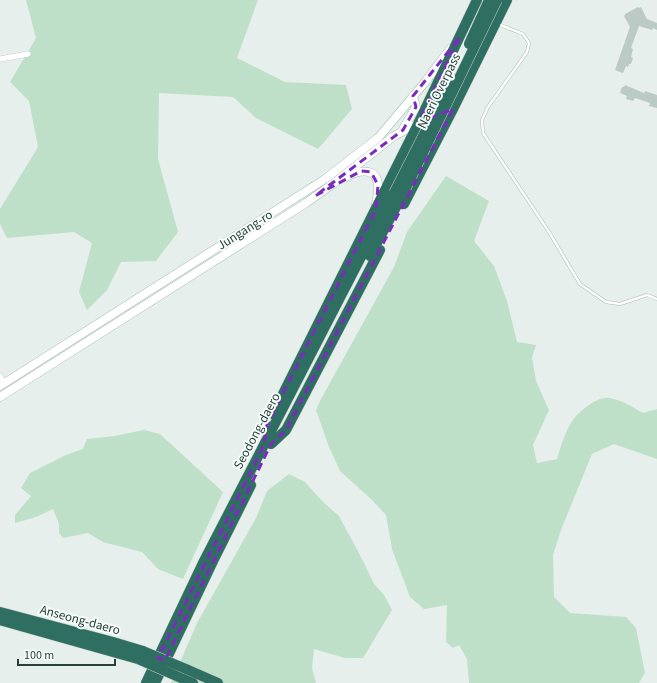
<svg xmlns="http://www.w3.org/2000/svg" width="657" height="683" font-family="'Source Sans 3',sans-serif">
<rect width="100%" height="100%" fill="#e6efeb"/>
<!-- green -->
<path fill="#bfe0c8" d="M26,0h232l-21,58 48,24 61,3 6,24 -34,40 -62,-31 -23,-21 -74,-4 -1,66 20,73 -22,29 -35,1 -14,28 -20,20 -8,-18 13,-49 -18,-11 -67,6 -7,-14v-15l38,-62 -9,-46 -19,-19 26,-44z
M446,176l43,25 -15,40 20,25 13,35 10,41 19,3 -4,12 4,24 13,29 -16,35 4,18 20,-4c8,-25 11,-41 35,-56 6,-3 11,-6 17,-5 13,2 24,9 34,15l14,-4v50l-43,-15 -22,10 -31,76 -8,25 1,42 16,16 56,4 10,11 9,45 -6,10h-170l-2,-24 -8,-14 -6,3 -7,-6 1,-37 -23,4 -14,-12 -18,-48 -6,-34 -15,-16 -31,-28 -11,-24 -13,-37 5,-11 73,-132 13,-35z
M144,430l16,4 63,58 -40,87 -25,-10 -16,-17 -39,-10 -15,-9 -25,5 -4,-5v-9l-6,-15 -17,8 -21,6v-8l16,-19 -10,-8 9,-15 36,-18 17,-6 4,-10 27,-3z
M289,474l16,8 17,19 17,15 22,41 13,27 10,11 8,15 -29,48h-18l-31,-9 -2,19 4,15h-145l26,-60 59,-105 11,-27z"/>
<!-- building -->
<path fill="#bbcac4" d="M638,7l1,1 2,-1 6,12 10,4v7l-4,-2 -1,2 -13,-4 -8,22 2,1 -2,8 2,1 -2,6h-2l-1,3 -2,-1 -3,7 -8,-3 15,-43 -6,-11 1,-1v-1z
M625,85l19,8 1,-2 12,4v13l-8,-2 1,-3 -15,-5 -2,3 -7,-2 1,-3 -7,-3 2,-6h2z"/>
<g fill="none" stroke-linecap="round" stroke-linejoin="round">
<defs>
<path id="lane" d="M498,24l25,10 6,9 -2,9 -39,55 -6,13 1,13 66,99 31,52 26,18 14,2 27,-9 10,4"/>
<path id="street" d="M0,59l28,-5
M0,376l4,7"/>
<path id="secondary" d="M403,129l13,-22 -3,-11
M346,177c12,-7 31,-10 32,8 1,6 -1,13 -2,19
M0,386l325,-207 54,-42 47,-56 24,-32
M0,397l306,-194 28,-20 60,-47 27,-14"/>
<path id="highway" d="M404,204l49,-95 54,-109
M370,256l33,-62
M273,414l146,-292 58,-122
M271,444l15,-14 94,-180
M0,612l113,30 30,9
M0,620l138,39
M186,669l32,14
M181,678l12,5
M146,683l58,-122 190,-368
M155,683l59,-124 37,-74"/>
</defs>
<!-- lane casing -->
<use href="#lane" stroke="#a8b8b2" stroke-width="3.5"/>
<!-- street casing -->
<use href="#street" stroke="#a8b8b2" stroke-width="6"/>
<!-- secondary casing -->
<use href="#secondary" stroke="#a4bbb3" stroke-width="9"/>
<!-- highway casing -->
<use href="#highway" stroke="#c2cac8" stroke-width="11"/>
<!-- lane -->
<use href="#lane" stroke="#fff" stroke-width="2.5"/>
<!-- street -->
<use href="#street" stroke="#fff" stroke-width="5.5"/>
<!-- secondary -->
<use href="#secondary" stroke="#fff" stroke-width="8"/>
<!-- highway -->
<use href="#highway" stroke="#2f6f62" stroke-width="10"/>
<defs>
<path id="highway-bridge" d="M469,44l20,-44
M394,193l55,-108
M403,194l94,-194
M143,651l43,18
M138,659l43,19"/>
</defs>
<!-- highway-bridge casing -->
<use href="#highway-bridge" stroke="#c2cac8" stroke-width="11" stroke-linecap="butt"/>
<!-- highway-bridge -->
<use href="#highway-bridge" stroke="#2f6f62" stroke-width="10"/>
</g>
<!-- marked area -->
<path fill="none" stroke="#7b2cbf" stroke-width="3" stroke-dasharray="8 5" stroke-linejoin="round" d="M459,38l-40,84 34,-13 -167,321 -15,14 -106,216 -7,-2 106,-213 3,-20 109,-216 2,-24 -7,-13 -10,-1 -46,25 88,-66 13,-23 -3,-11z"/>
<g text-anchor="middle" dominant-baseline="central" stroke-width="4" stroke-linejoin="round" paint-order="stroke">
<!-- street labels -->
<g font-size="13" fill="#24423a" stroke="#f7fbf9">
<text transform="translate(439 91) rotate(-64)">Naeri Overpass</text>
<text transform="translate(245 230) rotate(-32)">Jungang-ro</text>
<text transform="translate(257 431) rotate(-62)">Seodong-daero</text>
<text transform="translate(80 620) rotate(15)">Anseong-daero</text>
</g>
</g>
<!-- scale -->
<path d="M18 659v6h97v-6" fill="none" stroke="#24423a" stroke-width="2"/>
<text x="24" y="659" font-size="12" fill="#24423a" stroke="#f7fbf9" stroke-width="3" paint-order="stroke">100 m</text>
</svg>
